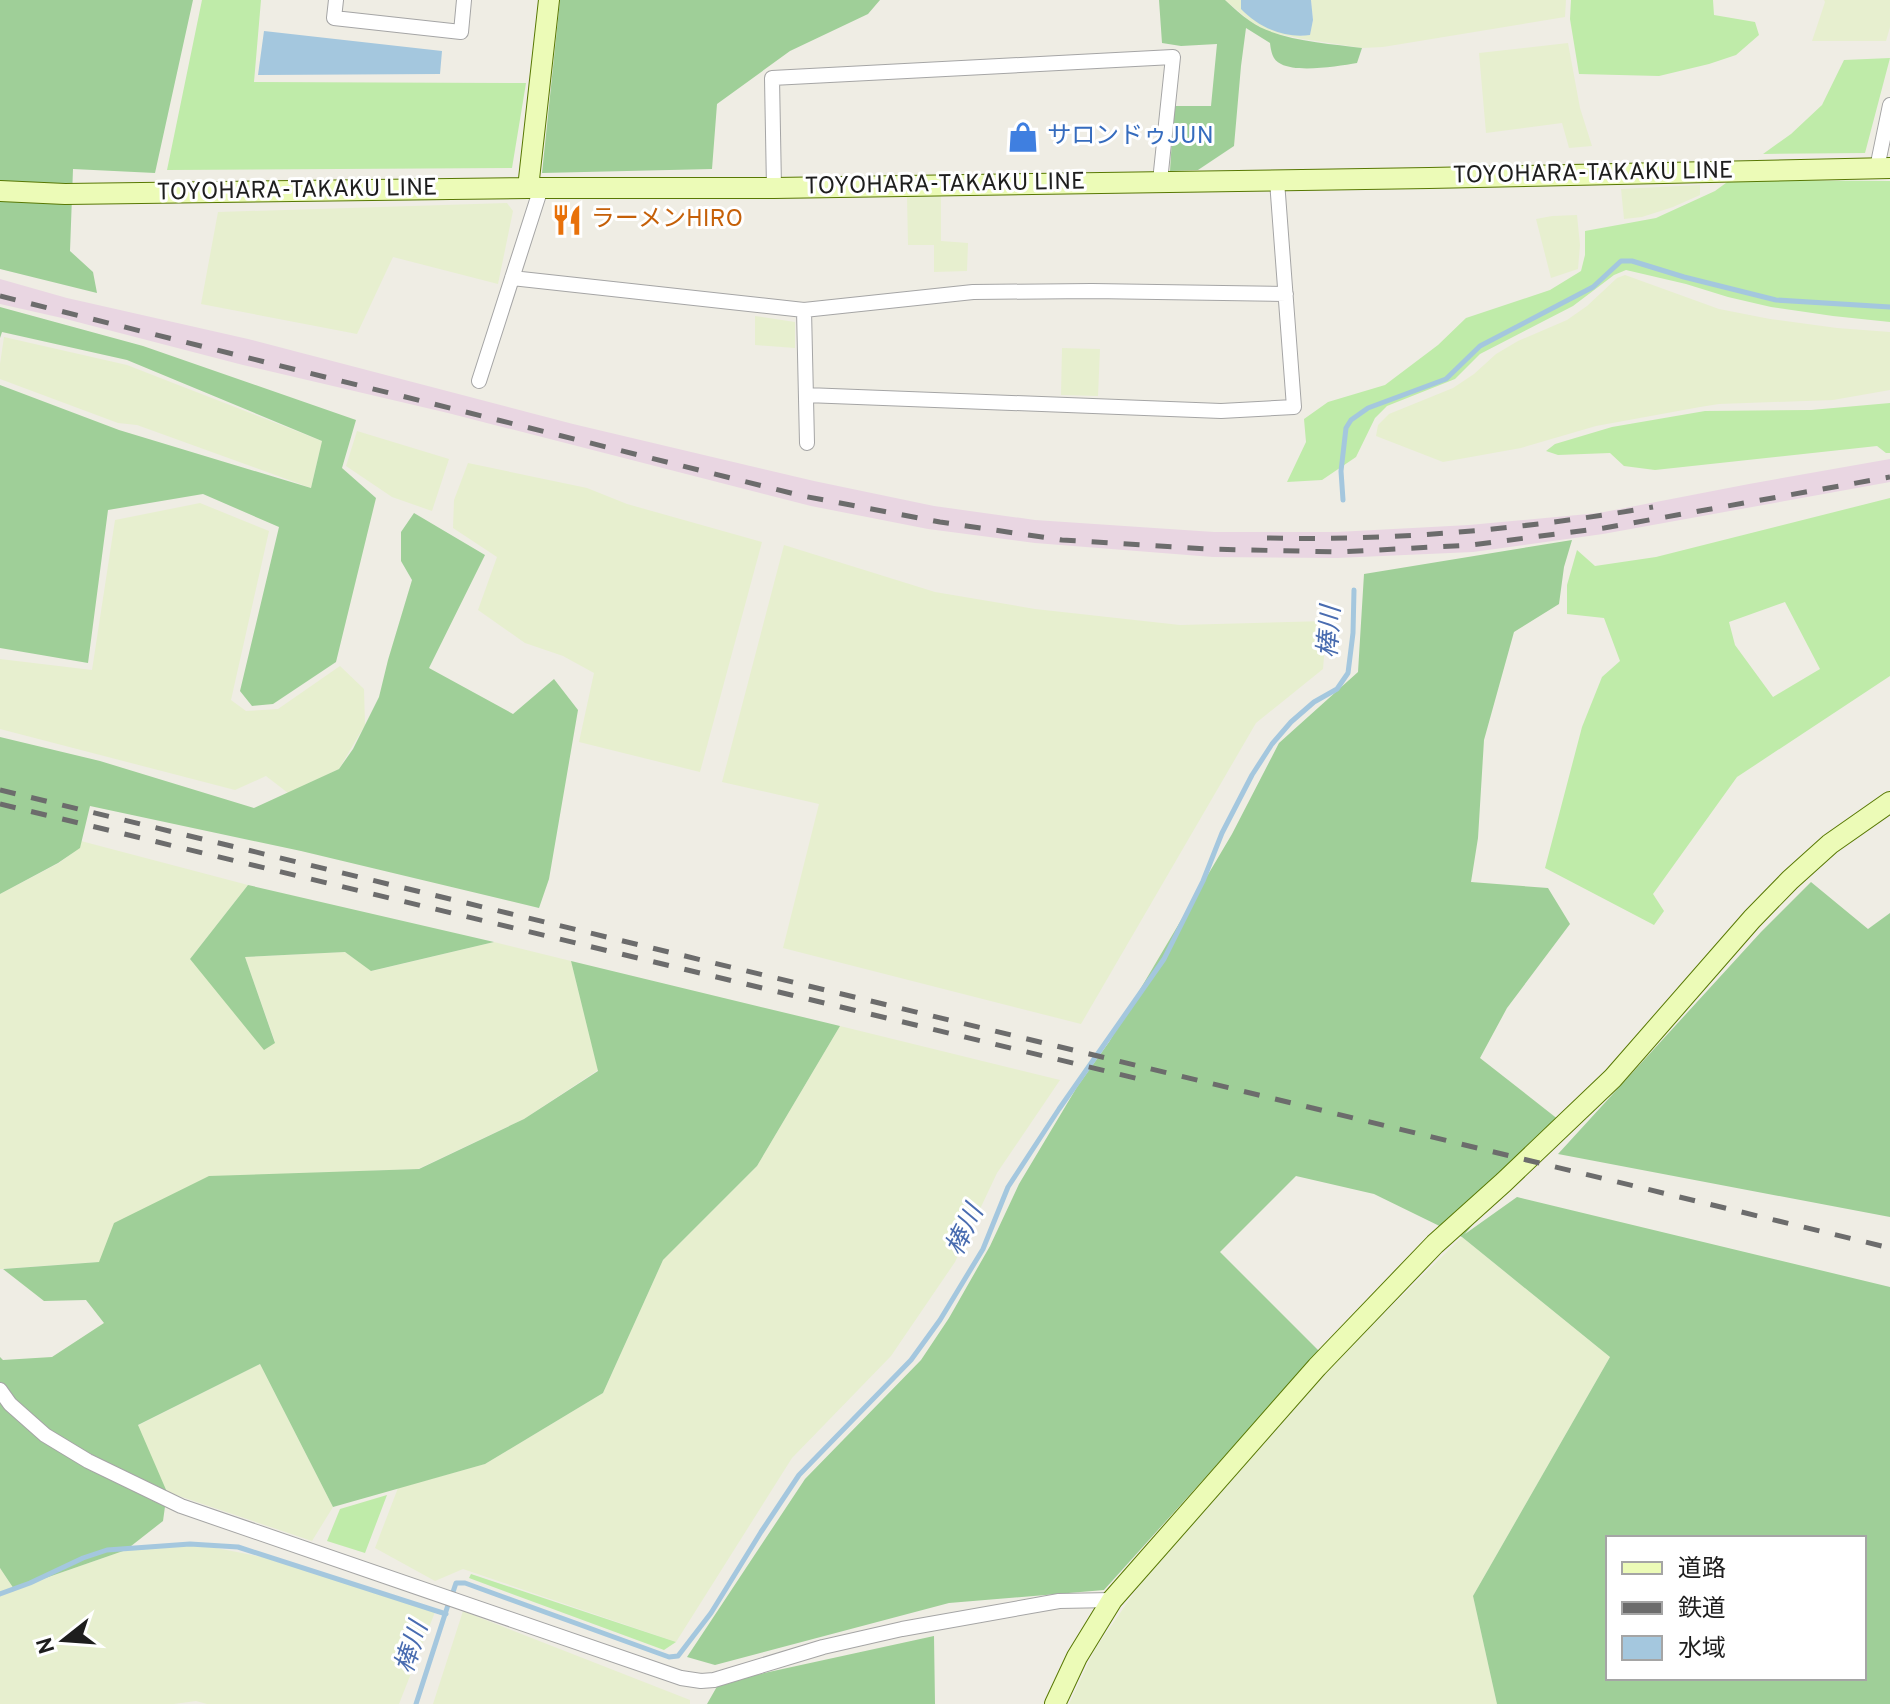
<svg xmlns="http://www.w3.org/2000/svg" width="1890" height="1704" font-family="Overpass,'Noto Sans JP',sans-serif">
<rect width="100%" height="100%" fill="#efede4"/>
<!-- industrial -->
<path fill="#e9d6e2" d="M0,279l67,19 181,41 325,85 241,57 120,25 101,14 179,12h123l132,-7 130,-12 150,-29 141,-25v23l-287,52 -130,18 -136,6 -124,-1 -178,-14 -107,-14 -117,-23 -363,-93 -205,-48 -181,-47 -62,-14z"/>
<!-- farmland -->
<path fill="#e7efcf" d="M1225,0h16v9l61,27 8,-2 3,-14 -2,-20h255l-1,17 -182,30 -21,1 -59,-9 -34,-7 -19,-11z
M1824,0h66v27l-4,14h-74l13,-39z
M1568,43l12,65 12,38 -23,2 -7,-25 -76,10 -7,-80z
M1700,185v10l-27,12 -31,10 -18,2 -3,-30z
M907,196h34v45l27,2 -1,28 -33,1v-27h-26z
M507,203l6,8 -15,73 -105,-27 -36,77 -156,-30 17,-92z
M1577,215l3,30 -2,24 -27,9 -15,-59 16,-3z
M1625,275l94,34 51,10 67,9 53,4v58l-57,10 -114,4 -19,3 -104,19 -75,22 -78,14 -67,-26 2,-11 11,-11 64,-26 21,-14 22,-20 22,-13 49,-21 20,-14 30,-28z
M755,316l40,6v26l-40,-3z
M4,337l123,28 195,76 -11,47 -174,-63 -19,-2 -118,-44v-15z
M1062,348l38,1 -2,47 -37,-1z
M357,431l92,28 -17,52 -40,-14 -46,-31z
M468,463l119,25 40,16 135,38 -62,230 -121,-30 15,-69 -31,-17 -38,-13 -47,-33 19,-53 -44,-29 1,-28z
M200,503l69,28 -38,169 15,11 32,-2 62,-43 24,23 1,36 -26,44 -51,24 -22,-17 -31,14 -235,-61v-70l92,11 23,-150z
M784,545l151,47 100,17 145,16 147,-4 -4,48 -67,54 -175,301 -298,-76 36,-144 -97,-22z
M81,841l167,44 -58,74 85,83 -30,-85 100,-5 27,19 122,-29 77,19 27,109 -74,49 -106,50 -209,8 -110,85 -99,7v-375l59,-31 20,-15z
M840,1026l220,54 -63,93 -42,89 -64,94 -99,102 -116,184 -213,-73 -28,12 -60,-33 23,-60 87,-24 118,-71 60,-133 94,-94z
M1462,1237l148,120 -137,239 24,108h-428l26,-55 46,-66 200,-227z
M260,1364l73,143 -21,34 -145,-49 -30,-66z
M196,1544l91,18 148,50 -36,92h-192l-11,-3 -22,3h-174v-136l14,21 112,-39z
M463,1611l227,89v4h-257z"/>
<!-- grass -->
<path fill="#bfeba9" fill-rule="evenodd" d="M202,0h59l-7,82 272,1 -14,85 -345,2z
M1571,0h142l1,15 41,7 4,13 -23,20 -27,9 -50,12 -80,-2 -9,-55z
M1890,58l-25,95 -102,1 28,-20 31,-29 22,-45z
M1730,180l160,1v141l-57,-6 -62,-9 -43,-10 -42,-13 -60,-14 -12,5 -41,31 -93,48 -25,25 -68,27 -12,12 -19,39 -34,23 -35,2 19,-40 -2,-23 24,-17 57,-17 53,-40 28,-27 84,-28 31,-19 4,-16v-24l71,-13 59,-27z
M1890,403v50h-4l-9,-7 -222,24 -31,-4 -14,-13 -52,2 -12,-4 9,-7 57,-17 93,-16 106,-1z
M1890,498v178l-153,101 -84,117 11,17 -10,14 -109,-57 37,-141 20,-50 18,-16 -16,-43 -37,-4v-29l10,-35 18,16 61,-9zM1785,602l35,67 -47,28 -38,-52 -6,-23z
M387,1495l-22,58 -38,-12 13,-32z
M471,1574l205,68 -12,8 -195,-72z"/>
<!-- forest -->
<path fill="#9fcf98" fill-rule="evenodd" d="M0,0h193l-38,173 -82,-4 -3,82 23,21 4,21 -97,-24z
M560,0h320l-12,14 -78,37 -73,53 -5,65 -170,4z
M1159,0h66c8,7 16,15 25,21 28,20 77,22 112,27l-5,15c-18,3 -59,10 -76,1 -9,-4 -10,-13 -11,-21l-24,-15 -5,38 -7,80 -36,24 -28,1 4,-65h37l6,-62 -36,2 -19,-3z
M0,307l143,39 213,74 -14,48 34,30 -40,164 -63,42 -21,2 -12,-15 39,-164 -76,-33 -95,16 -20,153 -88,-15v-263l119,45 192,58 11,-47 -195,-81 -125,-28 -2,6z
M414,513l71,42 -56,113 84,46 41,-35 24,31 -29,169 -10,29 -238,-57 -211,-45 -10,42 -22,15 -58,31v-157l100,24 154,47 85,-39 14,-20 26,-52 9,-37 24,-80 -11,-19v-29z
M1572,540l-8,27 -5,37 -45,28 -30,108 -6,98 -7,44 77,6 22,36 -63,84 -27,50 79,62 -94,114 52,-37 373,90v417h-393l-24,-108 137,-239 -148,-120 -88,-43 -78,-18 -76,76 99,99 -215,239 -155,13 -234,62 -28,-8 118,-178 116,-119 28,-42 41,-72 29,-62 58,-97 32,-45 123,-208 47,-91 79,-71 6,-98zM1608,1538h256v140h-256z
M1811,882l57,47 22,-16v304l-332,-63 203,-222z
M248,885l246,57 -123,29 -26,-19 -100,5 30,86 -11,7 -74,-91z
M571,961l269,65 -83,140 -94,94 -60,133 -118,71 -152,43 -73,-143 -122,61 29,67 -4,29 -37,29 -112,39 -14,-21v-211l3,3 49,-3 52,-34 -18,-23 -42,1 -41,-32 96,-7 15,-39 95,-47 210,-7 105,-50 74,-48z
M934,1636l1,68h-228l12,-21z"/>
<!-- water -->
<path fill="#a4c7de" d="M1241,0h70l2,20 -3,15c-25,4 -52,-8 -69,-26z
M264,31l178,20 -2,23 -182,1z"/>
<g fill="none" stroke-linecap="round" stroke-linejoin="round">
<!-- stream -->
<path stroke="#a4c7de" stroke-width="5" d="M1343,500l-2,-29 5,-43 5,-8 17,-12 78,-29 34,-33 113,-59 28,-26h11l52,16 92,23 114,7
M453,1592l3,-9h9l204,74 9,-1 33,-43 50,-81 38,-57 112,-115 29,-40 43,-71 25,-62 51,-78 105,-150 39,-78 19,-48 30,-58 20,-31 19,-22 23,-20 23,-13 11,-16 5,-40 1,-43
M0,1594l30,-11 53,-25 24,-8 83,-6 48,3 208,67
M416,1704l32,-99"/>
<defs>
<path id="street" d="M336,0l-2,18 127,14 3,-32
M1877,168l13,-63
M774,188l-2,-110 401,-21 -13,124
M512,278l292,32 169,-18 119,-1 194,3
M804,310l3,133
M479,381l62,-193
M806,395l415,16 73,-4 -17,-226
M0,1390l10,14 35,31 43,26 93,45 500,172 20,3 13,-1 109,-33 79,-18 157,-28 53,-1"/>
<path id="secondary" d="M528,188l21,-188
M0,191l65,3 463,-6h246l655,-10 461,-10
M1055,1704l22,-47 35,-57 205,-233 118,-123 69,-62 109,-104 139,-159 38,-39 40,-36 60,-42"/>
</defs>
<!-- street casing -->
<use href="#street" stroke="#a5a5a5" stroke-width="16"/>
<!-- secondary casing -->
<use href="#secondary" stroke="#587803" stroke-width="22"/>
<!-- street -->
<use href="#street" stroke="#fff" stroke-width="14"/>
<!-- secondary -->
<use href="#secondary" stroke="#ecfbb7" stroke-width="20"/>
<!-- rail -->
<path stroke="#6c6c6c" stroke-width="5" stroke-dasharray="16 16" stroke-linecap="butt" d="M0,296l803,200 137,26 122,18 144,9 134,3 131,-7 133,-17 286,-51
M1267,538c130,3 259,-9 386,-31
M0,790l1890,458
M0,804l1139,275"/>
</g>
<!-- icons -->
<defs>
<symbol id="shop-bare" viewBox="-9 -9 18 18"><path d="M-5-2.5h2.3a2.7 3.5 0 0 1 5.4 0H5L5.5 6h-11ZM-1.5-2.5h3a1.5 2.3 0 0 0-3 0Z" fill="#3f7fe0" stroke="#fff" stroke-width="2.5" paint-order="stroke"/></symbol>
<symbol id="restaurant-bare" viewBox="-9 -9 18 18"><path d="M-5-6h1v4h1v-4h1v4h1v-4h1v5L-1.5 .5V6h-2V.5L-5-1ZM5-6V6H3V1.5H1.5Q1.5-4 5-6Z" fill="#e8710a" stroke="#fff" stroke-width="2.5" paint-order="stroke"/></symbol>
</defs>
<g fill-rule="evenodd">
<use href="#shop-bare" x="1001" y="115" width="44" height="44"/>
<use href="#restaurant-bare" x="545" y="198" width="44" height="44"/>
</g>
<g text-anchor="middle" dominant-baseline="central" stroke-width="6" stroke-linejoin="round" paint-order="stroke">
<!-- shop labels -->
<g font-size="24" fill="#366cbe" stroke="#fff" text-anchor="start">
<text x="1047" y="137">サロンドゥJUN</text>
</g>
<!-- street labels -->
<g font-size="24" fill="#1e1e1e" stroke="#fff">
<text transform="translate(1593 174) rotate(-1)">TOYOHARA-TAKAKU LINE</text>
<text transform="translate(945 185) rotate(-1)">TOYOHARA-TAKAKU LINE</text>
<text transform="translate(297 191) rotate(-1)">TOYOHARA-TAKAKU LINE</text>
</g>
<!-- food labels -->
<g font-size="24" fill="#c56008" stroke="#fff" text-anchor="start">
<text x="591" y="220">ラーメンHIRO</text>
</g>
<!-- water labels -->
<g font-size="26" font-style="italic" fill="#496cb0" stroke="#fff">
<text transform="translate(1331 632) rotate(-86)">棒川</text>
<text transform="translate(966 1231) rotate(-64)">棒川</text>
<text transform="translate(413 1648) rotate(-72)">棒川</text>
</g>
</g>
<!-- legend -->
<rect x="1606" y="1536" width="260" height="144" fill="#ffffff" stroke="#a5a5a5" stroke-width="2"/>
<rect x="1622" y="1562" width="40" height="12" fill="#ecfbb7" stroke="#a5a5a5" stroke-width="2"/>
<text x="1678" y="1576" font-size="24" fill="#1e1e1e">道路</text>
<rect x="1622" y="1602" width="40" height="12" fill="#6c6c6c" stroke="#a5a5a5" stroke-width="2"/>
<text x="1678" y="1616" font-size="24" fill="#1e1e1e">鉄道</text>
<rect x="1622" y="1636" width="40" height="24" fill="#a4c7de" stroke="#a5a5a5" stroke-width="2"/>
<text x="1678" y="1656" font-size="24" fill="#1e1e1e">水域</text>
<!-- north arrow -->
<g transform="translate(64 1640) rotate(253)" stroke="#ffffff" stroke-width="6" paint-order="stroke">
<path d="M0-6L14 30L0 20L-14 30Z" fill="#1e1e1e"/>
<text y="-12" font-size="22" font-weight="bold" text-anchor="middle" fill="#1e1e1e">N</text>
</g>
</svg>
